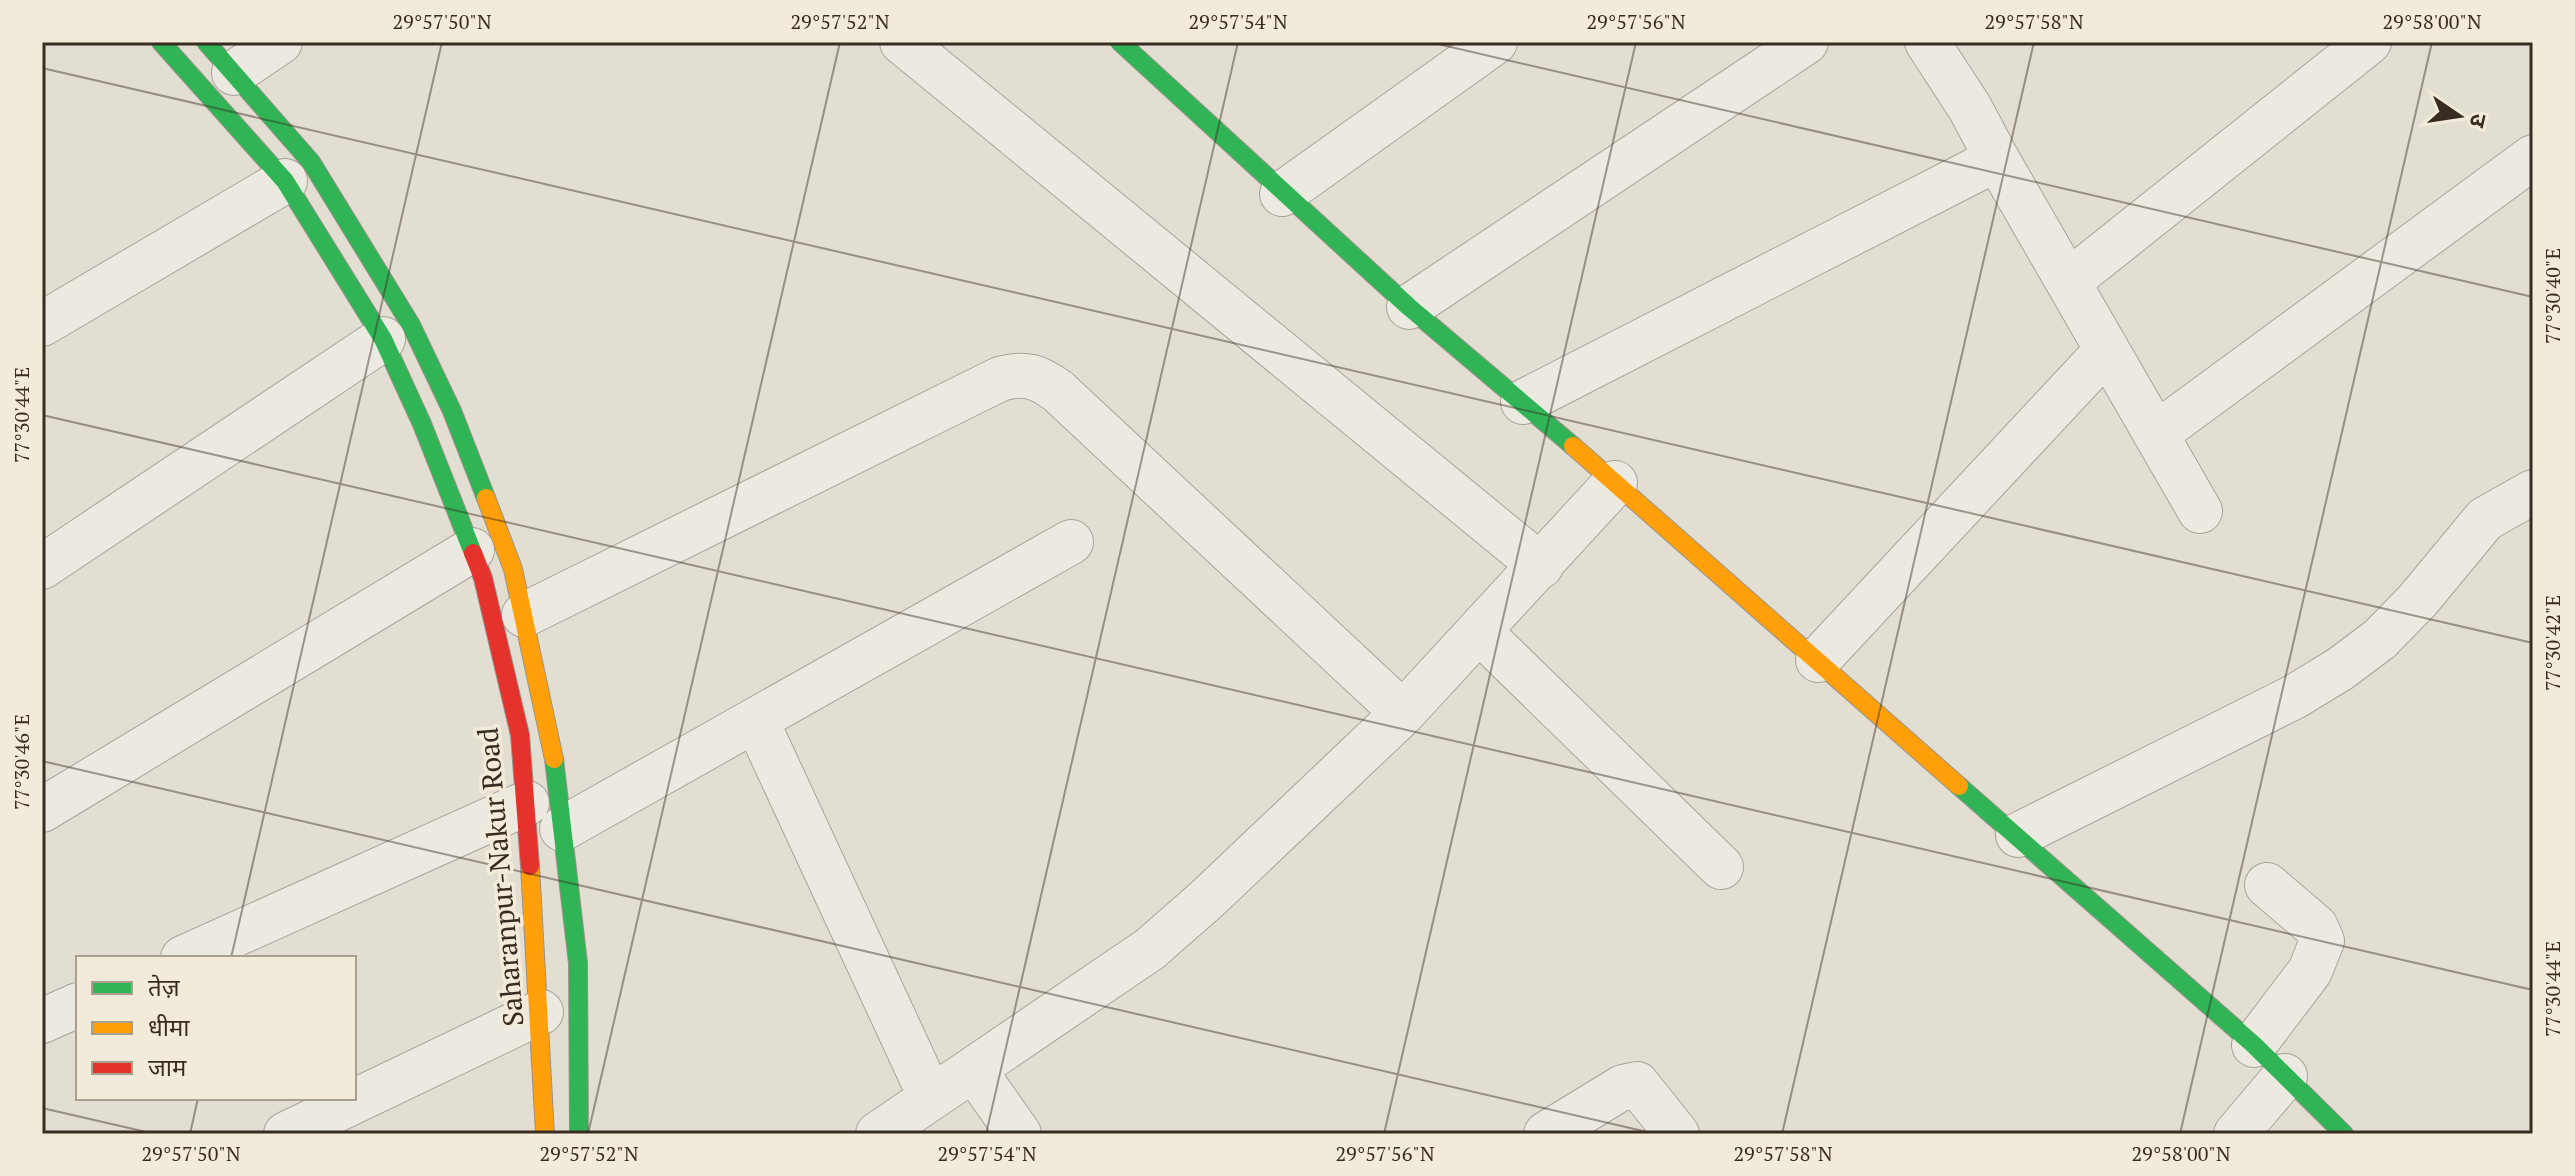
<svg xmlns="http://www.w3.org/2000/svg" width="2575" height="1176" font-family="'PT Serif','Noto Sans Devanagari',serif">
<rect width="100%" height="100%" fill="#e3ded2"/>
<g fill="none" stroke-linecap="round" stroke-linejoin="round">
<defs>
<path id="street" d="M902,42l639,524
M1927,42l43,66 27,51 203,352
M234,73l46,-31
M1282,194l213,-152
M2068,282l301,-240
M1409,307l397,-265
M42,324l243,-143
M1523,402l474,-243
M2156,434l377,-277
M42,567l341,-228
M524,615l476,-236c26,-7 37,-3 58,12l345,322
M1480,632l241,235
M1818,660l289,-310
M756,720l175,378
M42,810l430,-260
M562,829l509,-287
M2018,835l276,-138 46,-28 40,-30 38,-39 67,-81 48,-27
M183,958l344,-155
M42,1021l36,-16
M2254,1045l56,-74 12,-30 -6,-14 -49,-42
M974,1070l45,64
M286,1134l255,-122
M878,1134l272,-185 57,-50 196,-186 212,-230
M1546,1134l77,-47 14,-3 40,50
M2236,1134l49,-58"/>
<path id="fast" d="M161,42l124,139 98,158 39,85 51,129
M206,42l105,120 100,163 41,86 34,87
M1120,42l289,265 164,139
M554,759l24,204 1,171
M1959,786l295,259 90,89"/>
<path id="slow" d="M1573,446l386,340
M486,498l27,71 41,190
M530,866l15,268"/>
<path id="jam" d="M473,553l10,25 37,157 10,131"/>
</defs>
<!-- street casing -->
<use href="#street" stroke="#a9a39a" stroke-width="46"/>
<!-- fast casing -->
<use href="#fast" stroke="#99938a" stroke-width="20"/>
<!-- slow casing -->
<use href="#slow" stroke="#99938a" stroke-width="20"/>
<!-- jam casing -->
<use href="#jam" stroke="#99938a" stroke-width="20"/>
<!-- street -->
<use href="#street" stroke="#ece9e1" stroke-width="44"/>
<!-- fast -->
<use href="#fast" stroke="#30b455" stroke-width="18"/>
<!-- slow -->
<use href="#slow" stroke="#ff9f0a" stroke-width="18"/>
<!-- jam -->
<use href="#jam" stroke="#e5322d" stroke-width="18"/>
</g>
<!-- ticks -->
<path fill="none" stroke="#382c22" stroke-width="2" stroke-opacity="0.45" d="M1429,42l1104,255M42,52l2,-10M42,68l2491,575M42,415l2491,575M42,761l1614,373M231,958l211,-916M42,1108l113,26M190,1134l8,-36M588,1134l252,-1092M986,1134l252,-1092M1384,1134l252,-1092M1782,1134l252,-1092M2180,1134l252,-1092"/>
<g text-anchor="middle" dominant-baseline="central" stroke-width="7" stroke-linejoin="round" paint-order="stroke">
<!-- street labels -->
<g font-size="28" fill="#382c22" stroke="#f3ebd9">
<text transform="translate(500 877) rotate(-95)">Saharanpur-Nakur Road</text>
</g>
</g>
<!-- border -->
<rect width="2575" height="1176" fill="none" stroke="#f3ebd9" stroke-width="88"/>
<!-- legend -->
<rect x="76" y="956" width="280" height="144" fill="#f3ebd9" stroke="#a89f90" stroke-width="2"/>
<rect x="92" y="982" width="40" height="12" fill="#30b455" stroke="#a89f90" stroke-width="2"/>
<text x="148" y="996" font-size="24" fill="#382c22">तेज़</text>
<rect x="92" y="1022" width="40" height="12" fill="#ff9f0a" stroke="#a89f90" stroke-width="2"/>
<text x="148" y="1036" font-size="24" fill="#382c22">धीमा</text>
<rect x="92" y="1062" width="40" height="12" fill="#e5322d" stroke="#a89f90" stroke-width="2"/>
<text x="148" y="1076" font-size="24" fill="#382c22">जाम</text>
<!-- north arrow -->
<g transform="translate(2459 116) rotate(103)" stroke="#f3ebd9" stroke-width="6" paint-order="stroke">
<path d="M0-6L14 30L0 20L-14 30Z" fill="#382c22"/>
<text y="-12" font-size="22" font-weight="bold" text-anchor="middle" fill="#382c22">उ</text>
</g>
<rect x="44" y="44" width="2487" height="1088" fill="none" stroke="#382c22" stroke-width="3"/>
<g font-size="20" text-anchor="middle" fill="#382c22">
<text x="442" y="29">29°57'50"N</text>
<text x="840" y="29">29°57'52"N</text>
<text x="1238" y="29">29°57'54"N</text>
<text x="1636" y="29">29°57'56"N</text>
<text x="2034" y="29">29°57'58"N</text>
<text x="2432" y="29">29°58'00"N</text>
<text transform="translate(2553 296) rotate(-90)" y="7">77°30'40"E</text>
<text transform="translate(22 415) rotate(-90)" y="7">77°30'44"E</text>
<text transform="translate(2553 643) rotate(-90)" y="7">77°30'42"E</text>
<text transform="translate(22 762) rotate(-90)" y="7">77°30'46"E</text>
<text transform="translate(2553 989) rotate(-90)" y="7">77°30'44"E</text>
<text x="191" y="1161">29°57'50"N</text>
<text x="589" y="1161">29°57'52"N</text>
<text x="987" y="1161">29°57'54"N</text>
<text x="1385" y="1161">29°57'56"N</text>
<text x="1783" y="1161">29°57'58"N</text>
<text x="2181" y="1161">29°58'00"N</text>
</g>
</svg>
